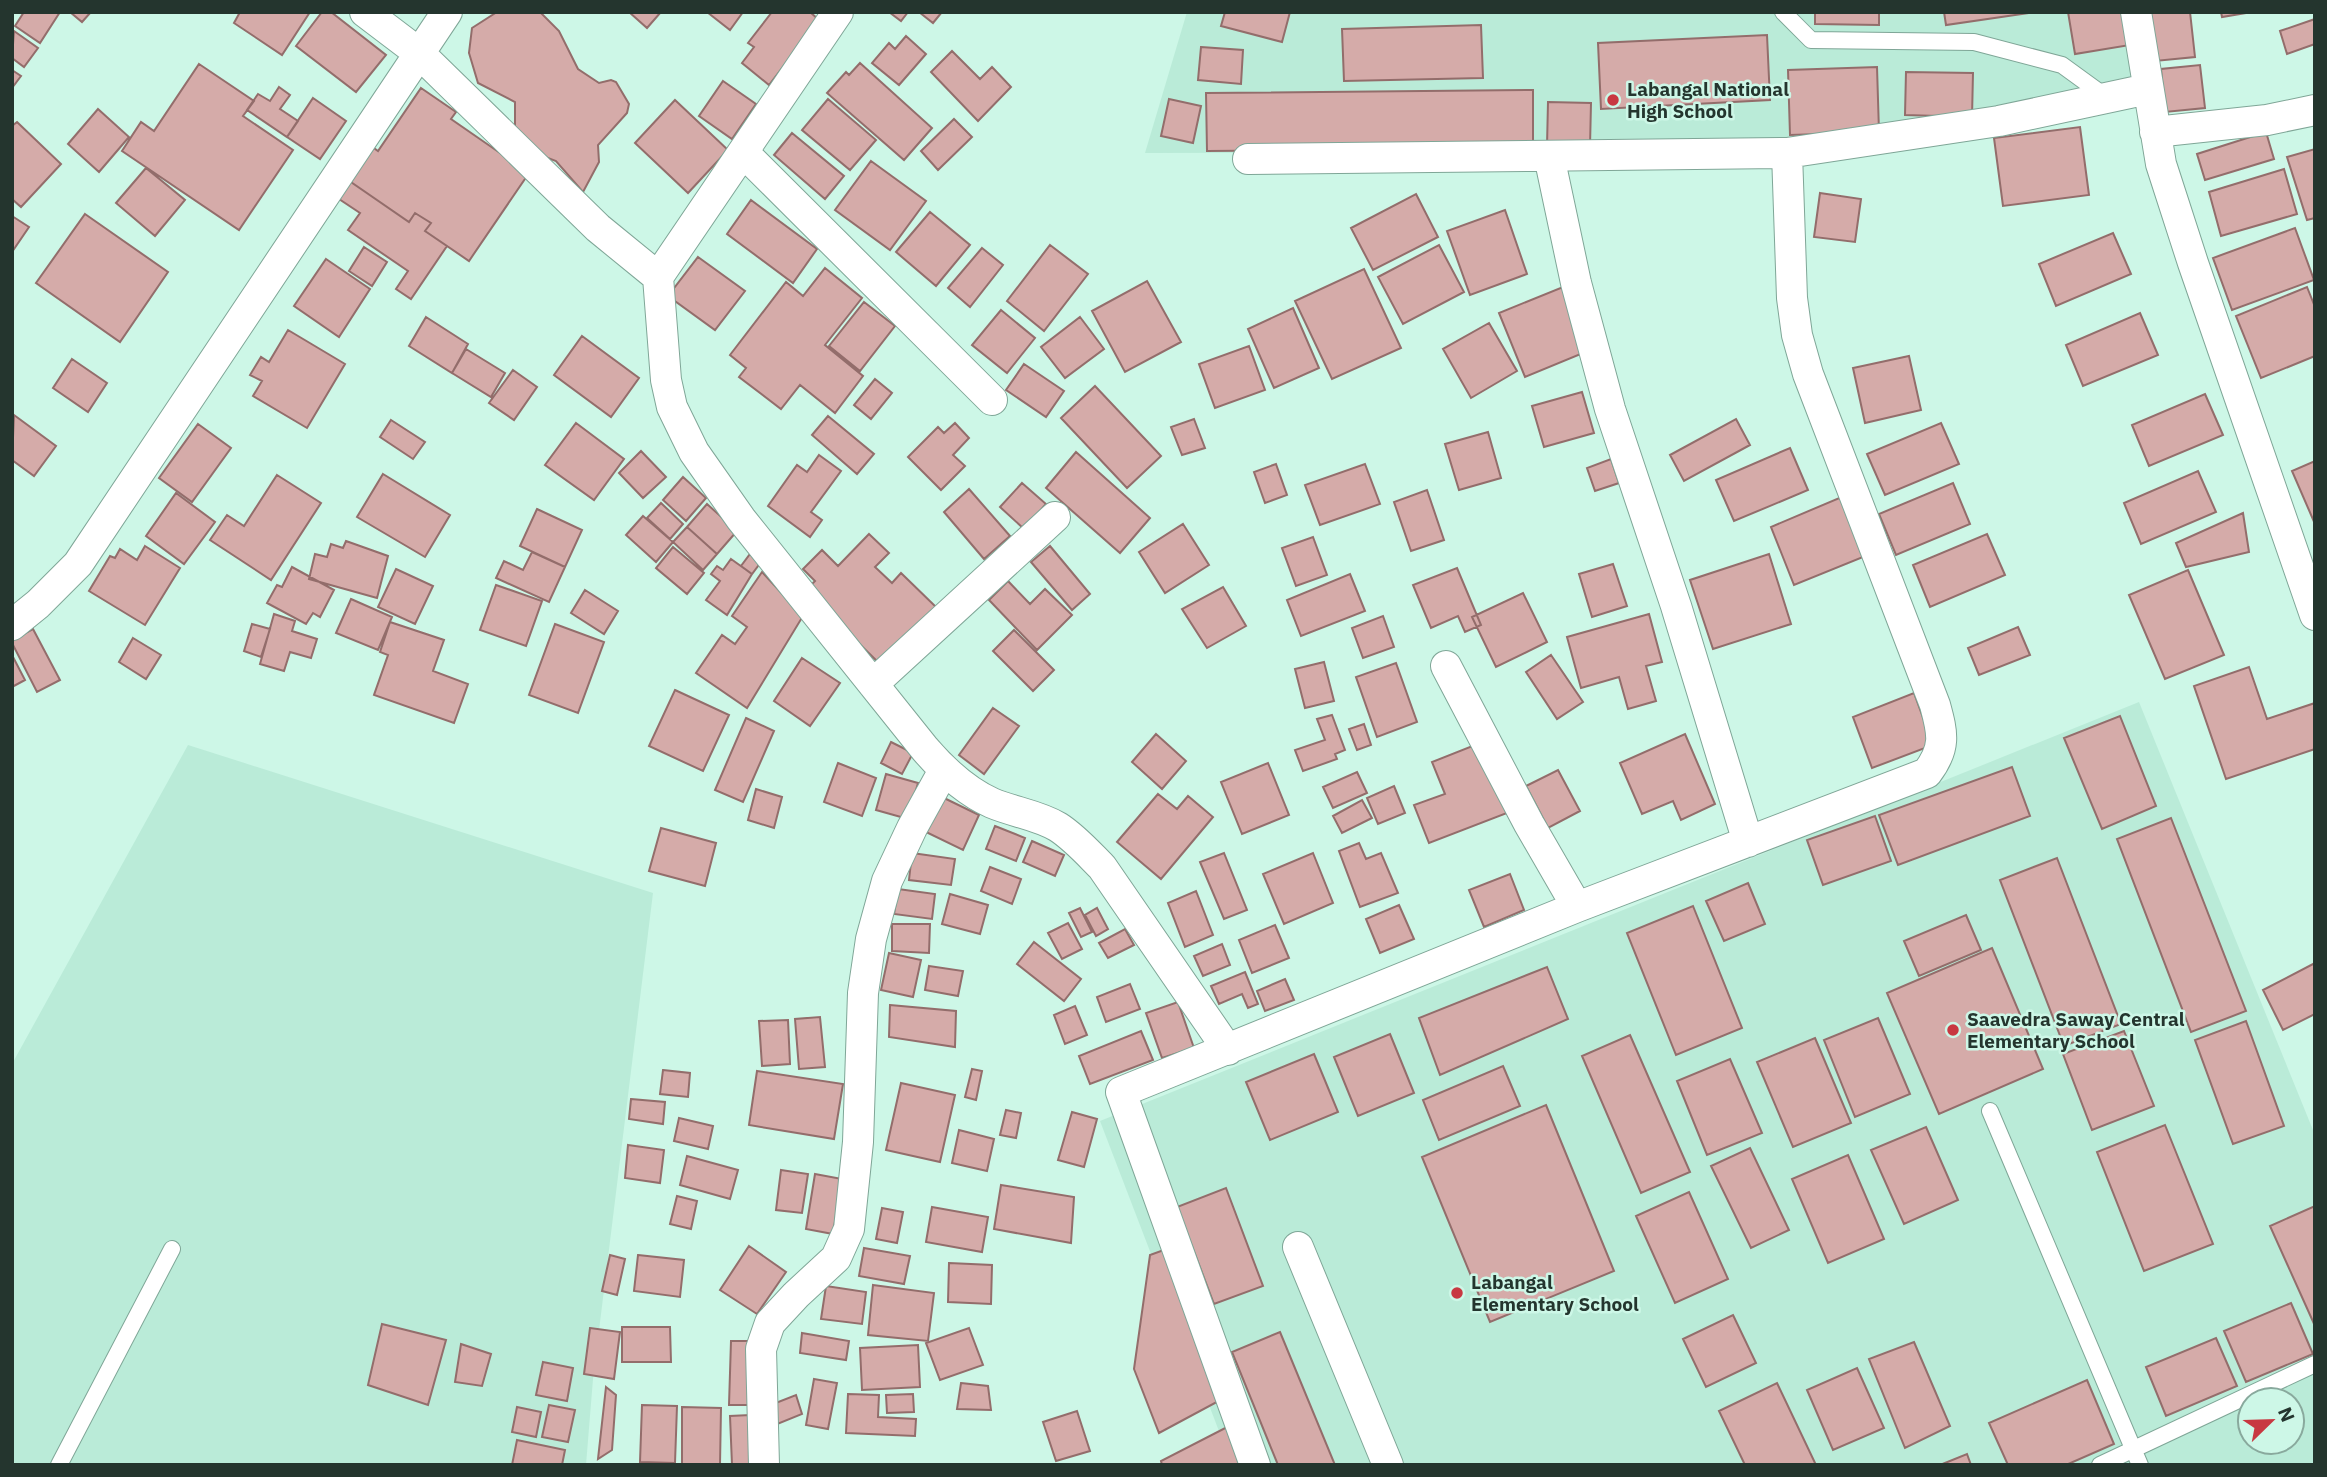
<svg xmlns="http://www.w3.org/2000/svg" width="2327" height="1477" font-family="'IBM Plex Sans',sans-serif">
<rect width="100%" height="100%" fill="#cdf7e7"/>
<!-- built -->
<path fill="#baebd8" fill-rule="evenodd" d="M1187,12h940l12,69 -256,54 -351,17 -387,1z
M2139,702l176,433v330h-1083l-132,-344zM2250,1400h42v42h-42z
M188,745l465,148 -60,486 -7,86h-574v-401z"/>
<!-- building -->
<path fill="#d5aba9" stroke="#936d6b" stroke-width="2" d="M24,12h36l-20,31 -25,-17z
M70,12h21l-9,10z
M240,12h70l-28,43 -48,-32z
M322,12h9l55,43 -30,37 -60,-46z
M497,12h43l19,19 19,38 21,14 12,-3 5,2 13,22 -2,9 -29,32 1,17 -16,30 -27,-31 -21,-8 -20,-26v-25l-37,-19 -9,-30 3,-25z
M629,12h32l-14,16z
M707,12h36l-13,18z
M772,12h38l9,8 -50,65 -27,-22 12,-16 -6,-4z
M889,12h19l-7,9z
M919,12h23l-9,11z
M1225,12h65l-8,30 -61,-16z
M1815,12h64v13l-64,-1z
M1944,12h92l-90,13z
M2068,12h56l6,33 -55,9z
M2150,12h40l5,45 -40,4z
M2221,12h31l-30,5z
M2315,19v25l-28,10 -7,-23z
M1481,25l2,53 -139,3 -2,-52z
M14,31l24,17 -14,19 -12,-9z
M1767,35l3,65 -169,9 -3,-66z
M906,36l20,18 -27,31 -27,-22 17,-20 6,6z
M1201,47l42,3 -2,34 -43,-4z
M952,51l28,28 12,-12 19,20 -33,34 -47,-49z
M860,63l72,65 -28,32 -77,-67 19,-21 3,3z
M199,64l55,37 -11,15 50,34 -54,80 -117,-79 19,-29 13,9z
M2200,65l5,43 -40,4 -4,-43z
M1877,67l2,65 -89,3 -2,-65z
M12,70l9,6 -9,12z
M1906,72l67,1 -1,44 -67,-2z
M723,81l33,23 -24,35 -33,-23z
M279,87l11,8 -10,14 18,12 -11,16 -40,-27 11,-16 12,7z
M421,88l35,24 -5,7 78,54 -60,88 -44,-30 6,-8 -16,-10 -6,9 -61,-42 23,-34 7,5z
M1533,90v58l-326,3 -1,-58z
M313,98l33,23 -26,38 -33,-22z
M828,99l48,41 -26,30 -48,-40z
M1169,99l32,7 -8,37 -32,-7z
M675,100l53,50 -40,43 -53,-50z
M1548,102l43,1 -1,43h-43z
M98,109l31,28 -30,35 -31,-28z
M954,119l18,18 -34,33 -17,-19z
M17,122l44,42 -40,43 -9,-8v-73z
M2080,127l9,68 -86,11 -9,-68z
M2266,132l8,27 -69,21 -8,-26z
M792,133l52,43 -19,23 -51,-44z
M2315,149v69l-8,2 -20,-63z
M871,161l55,40 -36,49 -55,-40z
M146,168l39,32 -30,36 -39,-33z
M2284,169l13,45 -76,22 -12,-44z
M348,180l61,42 6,-9 16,10 -6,8 22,15 -36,53 -15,-10 12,-18 -60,-41 12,-17 -24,-16z
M1820,193l41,6 -6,43 -41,-5z
M1416,194l22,43 -65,33 -22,-42z
M751,200l66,49 -24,34 -66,-49z
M1505,210l22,64 -57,21 -23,-64z
M930,212l40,33 -34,41 -40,-34z
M85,214l83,58 -48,70 -84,-59z
M12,216l17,11 -17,25z
M2295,228l19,52 -82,30 -19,-52z
M2113,233l18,41 -75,32 -17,-42z
M1050,245l38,29 -44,57 -37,-30z
M1439,245l25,47 -61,32 -25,-47z
M364,247l23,15 -15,24 -23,-15z
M982,248l21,17 -33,42 -22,-19z
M698,257l47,34 -30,39 -47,-34z
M326,259l44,30 -31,48 -45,-31z
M825,268l37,30 -37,47 38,31 -28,37 -35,-28 -19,24 -42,-32 7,-9 -16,-13 56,-73 17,14z
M1364,269l37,79 -69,31 -37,-78z
M1147,281l34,61 -56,30 -33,-61z
M1563,287l25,64 -63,26 -26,-64z
M2307,287l8,20v49l-54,22 -25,-62z
M864,302l31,24 -35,45 -31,-25z
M1293,308l26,60 -45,20 -26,-59z
M1001,310l34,28 -28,35 -35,-28z
M2140,313l18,42 -75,31 -17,-41z
M426,317l42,27 -16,29 -43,-27z
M1080,317l24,32 -39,29 -24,-31z
M1489,323l28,48 -46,27 -28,-49z
M288,330l57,34 -38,64 -54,-32 9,-15 -12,-6 11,-18 8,5z
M582,336l57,42 -28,39 -57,-42z
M1249,346l16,44 -50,18 -16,-44z
M466,349l39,24 -14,24 -39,-24z
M1909,356l12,54 -56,13 -12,-55z
M72,359l35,24 -19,29 -35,-24z
M1024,364l40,27 -18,26 -40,-27z
M513,370l24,17 -23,33 -25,-17z
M875,379l17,14 -21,26 -17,-14z
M1095,386l66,70 -34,32 -66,-70z
M1582,392l12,41 -50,14 -12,-41z
M2205,394l18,41 -74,31 -17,-41z
M14,415l42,31 -22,30 -22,-16z
M828,416l46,38 -17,20 -45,-39z
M1194,419l11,29 -23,7 -11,-28z
M1736,419l14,26 -66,36 -14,-26z
M391,420l34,22 -12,17 -33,-22z
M576,423l48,36 -30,41 -49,-35z
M955,423l14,15 -16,17 12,11 -24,24 -33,-33 30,-30 6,6z
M1941,423l18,41 -74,31 -18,-41z
M198,424l33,24 -39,54 -33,-24z
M1488,432l13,46 -42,12 -14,-46z
M1790,448l18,42 -74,31 -18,-41z
M641,451l25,26 -23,21 -24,-25z
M1076,452l74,66 -30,35 -74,-65z
M819,455l22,16 -30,41 11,8 -12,17 -42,-31 29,-41 10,7z
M1611,459l8,24 -24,8 -8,-23z
M2315,461v63l-23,-53z
M1276,464l11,31 -22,8 -11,-31z
M1365,464l15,40 -60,21 -15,-40z
M2198,471l18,41 -75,32 -17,-41z
M383,474l67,41 -25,42 -68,-40z
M277,475l44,28 -50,77 -61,-40 17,-25 17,11z
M683,477l23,21 -20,23 -23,-21z
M1022,483l24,21 -22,25 -24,-22z
M1953,483l17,41 -74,31 -17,-41z
M969,489l41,47 -26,23 -40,-47z
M1427,490l17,50 -33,11 -17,-49z
M176,493l39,29 -31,42 -38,-28z
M1844,496l24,59 -74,30 -23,-58z
M661,503l22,21 -13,15 -23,-21z
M707,504l30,27 -20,23 -30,-27z
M537,509l45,21 -17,37 -45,-21z
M2243,513l6,39 -63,15 -10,-24z
M643,516l30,26 -17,20 -30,-27z
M1183,524l26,41 -44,28 -26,-41z
M687,527l30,27 -14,16 -30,-28z
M869,534l20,19 -14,14 17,16 9,-10 35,34 -56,57 -75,-73 10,-10 -12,-12 19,-19 16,16z
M1987,534l18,41 -75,32 -17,-42z
M1313,537l14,38 -31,11 -14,-38z
M346,541l42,15 -11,42 -68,-19 6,-25 12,3 4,-13 12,4z
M145,546l35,22 -35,57 -56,-34 21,-35 5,2 5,-9 17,11z
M1050,546l40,48 -18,16 -41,-48z
M673,547l31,26 -17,21 -31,-26z
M532,552l33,15 -16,35 -53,-24 8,-17 19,9z
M750,554l11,8 -9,12 -11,-8z
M1769,554l22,70 -78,25 -23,-69z
M731,559l21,15 -25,41 -21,-15 14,-19 -9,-7 6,-8 6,4z
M1613,564l14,42 -35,11 -13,-43z
M292,567l42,23 -14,27 -7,-4 -7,11 -39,-21 10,-18 5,2z
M1457,568l24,57 -16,7 -7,-16 -27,12 -18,-43z
M396,569l37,17 -18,38 -37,-17z
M2188,570l36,85 -59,24 -36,-84z
M762,572l41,44 -56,92 -51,-35 26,-38 13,9 12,-17 -15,-11z
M1350,574l15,37 -64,25 -14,-36z
M1008,581l22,23 15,-15 27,26 -35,35 -48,-50z
M496,585l46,16 -16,45 -46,-16z
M1223,587l23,39 -39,22 -25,-39z
M585,590l33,21 -14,23 -33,-21z
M1523,593l24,49 -51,25 -24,-50z
M351,599l41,18 -14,33 -42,-17z
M274,614l21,7 -3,10 25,8 -6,19 -21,-6 -6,19 -24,-7z
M1649,614l13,48 -16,4 10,35 -28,8 -9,-32 -38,11 -14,-51z
M1383,616l11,31 -31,11 -11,-30z
M390,622l54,18 -11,31 35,13 -14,39 -80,-28 14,-40 -8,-3z
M252,624l18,5 -9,28 -17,-6z
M555,624l49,18 -26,71 -49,-18z
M2018,627l12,28 -51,20 -11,-27z
M33,629l27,51 -23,12 -25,-49v-3z
M1014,630l40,40 -21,21 -40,-40z
M133,638l28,17 -15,24 -27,-17z
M12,655l13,25 -13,7z
M1551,655l32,47 -26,17 -31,-47z
M802,658l38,25 -30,43 -36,-25z
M1324,662l10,39 -29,7 -10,-39z
M1396,663l21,59 -40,15 -21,-60z
M2249,667l18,52 48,-16v46l-89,30 -32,-93z
M675,690l54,25 -26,56 -54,-25z
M1914,693l19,52 -61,23 -19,-51z
M993,708l26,18 -35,48 -25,-19z
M1332,715l13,35 -10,4 2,5 -34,12 -8,-21 30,-10 -8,-21z
M2120,716l36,90 -54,23 -38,-91z
M746,718l28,13 -31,71 -28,-12z
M1364,724l7,21 -14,5 -8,-21z
M1156,734l30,27 -24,28 -30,-27z
M1685,734l30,70 -34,16 -8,-19 -31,13 -22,-51z
M891,742l22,11 -11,21 -21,-11z
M1480,743l27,70 -78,30 -15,-38 31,-11 -13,-32z
M838,763l38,15 -14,38 -38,-14z
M1268,763l21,52 -47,19 -21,-52z
M2012,767l18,49 -132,49 -19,-50z
M1558,770l22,41 -32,17 -22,-42z
M1357,772l10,21 -34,15 -10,-21z
M886,774l32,9 -10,36 -32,-9z
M1394,786l11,27 -27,11 -11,-26z
M756,789l26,8 -8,31 -26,-8z
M1158,794l19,15 11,-13 25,21 -52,62 -44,-37z
M942,797l37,18 -16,35 -37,-18z
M1362,800l10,18 -30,15 -9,-17z
M1875,816l16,45 -68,24 -16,-45z
M2171,818l75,193 -55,21 -74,-193z
M995,826l30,12 -9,23 -30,-12z
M661,828l55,15 -11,43 -56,-15z
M1032,841l32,14 -9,21 -32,-14z
M1359,843l7,16 15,-6 17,40 -38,14 -21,-56z
M912,853l43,6 -4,26 -42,-5z
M1224,853l23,57 -23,9 -24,-57z
M1313,853l20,50 -49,21 -21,-50z
M2057,858l64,166 -57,22 -64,-166z
M990,867l31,12 -9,25 -31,-13z
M1510,874l14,36 -40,17 -15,-37z
M1748,883l17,41 -41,17 -18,-40z
M898,889l37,5 -3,25 -38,-5z
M1196,891l17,44 -28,12 -17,-44z
M950,894l38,11 -8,29 -38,-10z
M1399,905l15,34 -34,14 -14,-34z
M1693,906l49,122 -66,27 -49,-122z
M1080,908l12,24 -11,5 -12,-24z
M1097,908l11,21 -12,7 -11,-21z
M1966,915l15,35 -62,26 -15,-35z
M1068,923l14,26 -20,10 -14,-26z
M892,924h38l-1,29 -37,-2z
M1275,925l14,33 -37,15 -13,-33z
M1125,929l9,16 -26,13 -9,-15z
M1034,942l47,37 -17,22 -47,-37z
M1222,944l8,21 -27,11 -9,-20z
M1992,948l51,121 -104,45 -52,-121z
M889,953l32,7 -8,37 -32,-7z
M2315,963v51l-32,16 -20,-40z
M929,966l34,5 -5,25 -33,-6z
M1547,967l21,52 -128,56 -21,-57z
M1245,972l13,32 -10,4 -6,-14 -23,10 -8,-18z
M1285,979l9,21 -29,11 -8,-20z
M1130,984l10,25 -34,13 -9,-25z
M1178,1002l16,46 -32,10 -16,-45z
M890,1005l66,6 -1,36 -66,-10z
M1075,1006l12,29 -22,9 -11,-29z
M820,1017l5,50 -26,2 -4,-50z
M1878,1018l32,76 -55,23 -31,-77z
M788,1020l2,44 -28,2 -3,-45z
M2246,1021l38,105 -51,18 -38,-104z
M1141,1031l12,29 -63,24 -11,-28z
M2124,1031l30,75 -62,24 -29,-76z
M1390,1034l24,59 -56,23 -24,-59z
M1630,1035l60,137 -49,21 -59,-137z
M1815,1038l36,85 -58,24 -36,-85z
M1314,1054l24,58 -68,28 -24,-58z
M1730,1059l32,74 -55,22 -30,-74z
M1503,1066l17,40 -81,34 -16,-40z
M972,1069l10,2 -6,29 -11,-3z
M663,1070l27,3 -2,24 -28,-3z
M757,1071l86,13 -9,55 -85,-14z
M901,1083l54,12 -15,67 -54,-12z
M631,1099l34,3 -2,22 -34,-5z
M1546,1105l68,166 -124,51 -68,-165z
M1006,1110l15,3 -5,25 -16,-3z
M1072,1112l25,7 -13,48 -26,-7z
M679,1118l34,8 -5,23 -34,-8z
M2165,1125l48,119 -69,27 -47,-119z
M1926,1127l32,73 -54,24 -33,-74z
M959,1130l35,9 -7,32 -35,-8z
M628,1145l36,5 -4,33 -35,-5z
M1750,1148l39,82 -38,18 -40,-82z
M1848,1155l36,84 -56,24 -36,-84z
M687,1156l51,14 -8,29 -50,-14z
M781,1170l27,4 -6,39 -26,-3z
M815,1174l27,5 -9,55 -27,-5z
M1001,1185l73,12 -3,46 -77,-14z
M1226,1188l37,98 -49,18 -37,-97z
M1689,1192l39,87 -53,24 -39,-87z
M677,1196l20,5 -6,28 -21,-5z
M2315,1206v120l-45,-100z
M932,1207l56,10 -6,35 -56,-10z
M882,1208l21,4 -6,31 -21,-4z
M749,1246l37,26 -29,42 -37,-24z
M1172,1247l56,149 -69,37 -25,-64 16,-114z
M864,1248l46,8 -6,28 -45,-8z
M610,1255l15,4 -8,36 -15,-4z
M638,1255l46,5 -4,37 -46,-6z
M949,1263l43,2 -1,39 -43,-2z
M873,1285l61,8 -6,48 -60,-6z
M826,1286l40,6 -4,32 -41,-5z
M2291,1303l22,51 -67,28 -22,-51z
M1733,1315l23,48 -50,24 -23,-48z
M382,1324l64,16 -18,65 -60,-20z
M622,1327h48l1,35h-49z
M590,1328l30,4 -6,47 -30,-5z
M969,1328l14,37 -43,15 -14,-37z
M1280,1332l55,133h-57l-46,-113z
M802,1333l47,8 -3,19 -46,-7z
M2216,1338l21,48 -71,30 -20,-49z
M731,1341h22l-2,64h-22z
M1914,1342l36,84 -45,22 -36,-89z
M461,1344l30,10 -9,32 -27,-4z
M918,1345l2,42 -58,3 -2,-42z
M543,1362l30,6 -6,33 -31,-6z
M1857,1368l27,60 -51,22 -26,-60z
M814,1379l23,4 -9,46 -22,-4z
M2087,1380l27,64 -48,21h-58l-19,-42z
M961,1383l27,3 3,24 -34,-1z
M1777,1383l39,82h-71l-26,-54z
M606,1387l10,8 -4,55 -14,9z
M848,1394l31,1 -1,22 38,2 -1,17 -69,-3z
M913,1394l1,18 -27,1 -1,-18z
M796,1395l6,19 -32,13 -7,-19z
M549,1405l26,5 -7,32 -26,-5z
M642,1405l35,1 -2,57 -35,-1z
M517,1407l24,5 -5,25 -24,-5z
M682,1407l39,1 -1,57h-38z
M1077,1411l13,40 -34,10 -13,-39z
M750,1415l1,50h-19l-2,-49z
M1235,1423l13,42h-86l-1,-4z
M517,1440l48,10 -3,15h-50z
M1967,1454l4,11h-31z"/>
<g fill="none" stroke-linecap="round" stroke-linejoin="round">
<defs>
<path id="lane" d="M1783,12l28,28 163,2 88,23 44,32
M1990,1111l150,354
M59,1465l113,-216
M2100,1465l215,-101"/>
<path id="street" d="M365,12l54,41 179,175 60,49 8,103 6,27 22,45 47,67 184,230c19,22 40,42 67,54 21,9 46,12 66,24 17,11 30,26 44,40l126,183
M2136,12l25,152 32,99 122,352
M2155,132l112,-12 48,-10
M743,152l249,248
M1549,156l27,127 34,126 66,197 72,236
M1248,159l539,-6 212,-32 149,-32
M658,277l180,-265
M12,625l26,-21 40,-40 369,-552
M1446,666l83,158 48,83
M873,684l182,-167
M1298,1247l90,218
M764,1465l-3,-116 9,-26 26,-28 40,-37 13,-29 9,-87 5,-149 8,-54 16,-58 25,-53 32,-58
M1255,1465l-134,-373 456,-185 350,-134c19,-25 16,-39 8,-68l-127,-331 -11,-39 -5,-37 -5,-145"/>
</defs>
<!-- lane casing -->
<use href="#lane" stroke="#7fa697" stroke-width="18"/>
<!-- street casing -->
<use href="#street" stroke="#7fa697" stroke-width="32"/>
<!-- lane -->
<use href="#lane" stroke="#fff" stroke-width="16"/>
<!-- street -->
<use href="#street" stroke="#fff" stroke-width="30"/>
</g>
<!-- markers -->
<g fill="#c83841" stroke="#cdf7e7" stroke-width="2.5">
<circle cx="1613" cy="100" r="7"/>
<circle cx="1953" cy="1030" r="7"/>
<circle cx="1457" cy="1293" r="7"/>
</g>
<g text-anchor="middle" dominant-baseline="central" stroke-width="5" stroke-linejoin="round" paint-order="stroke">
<!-- poi labels -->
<g font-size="19" font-weight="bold" fill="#24352e" stroke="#cdf7e7" text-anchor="start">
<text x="1627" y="89">Labangal National<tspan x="1627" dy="22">High School</tspan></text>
<text x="1967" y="1019">Saavedra Saway Central<tspan x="1967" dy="22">Elementary School</tspan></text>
<text x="1471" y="1282">Labangal<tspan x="1471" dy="22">Elementary School</tspan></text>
</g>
</g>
<!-- border -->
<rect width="2327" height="1477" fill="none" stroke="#24352e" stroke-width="28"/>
<!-- north arrow -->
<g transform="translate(2271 1421) rotate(67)"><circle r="33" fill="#cdf7e7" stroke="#89a99d" stroke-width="2"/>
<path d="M0-5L12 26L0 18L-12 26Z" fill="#c83841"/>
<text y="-10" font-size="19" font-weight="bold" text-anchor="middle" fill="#24352e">N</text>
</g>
</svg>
